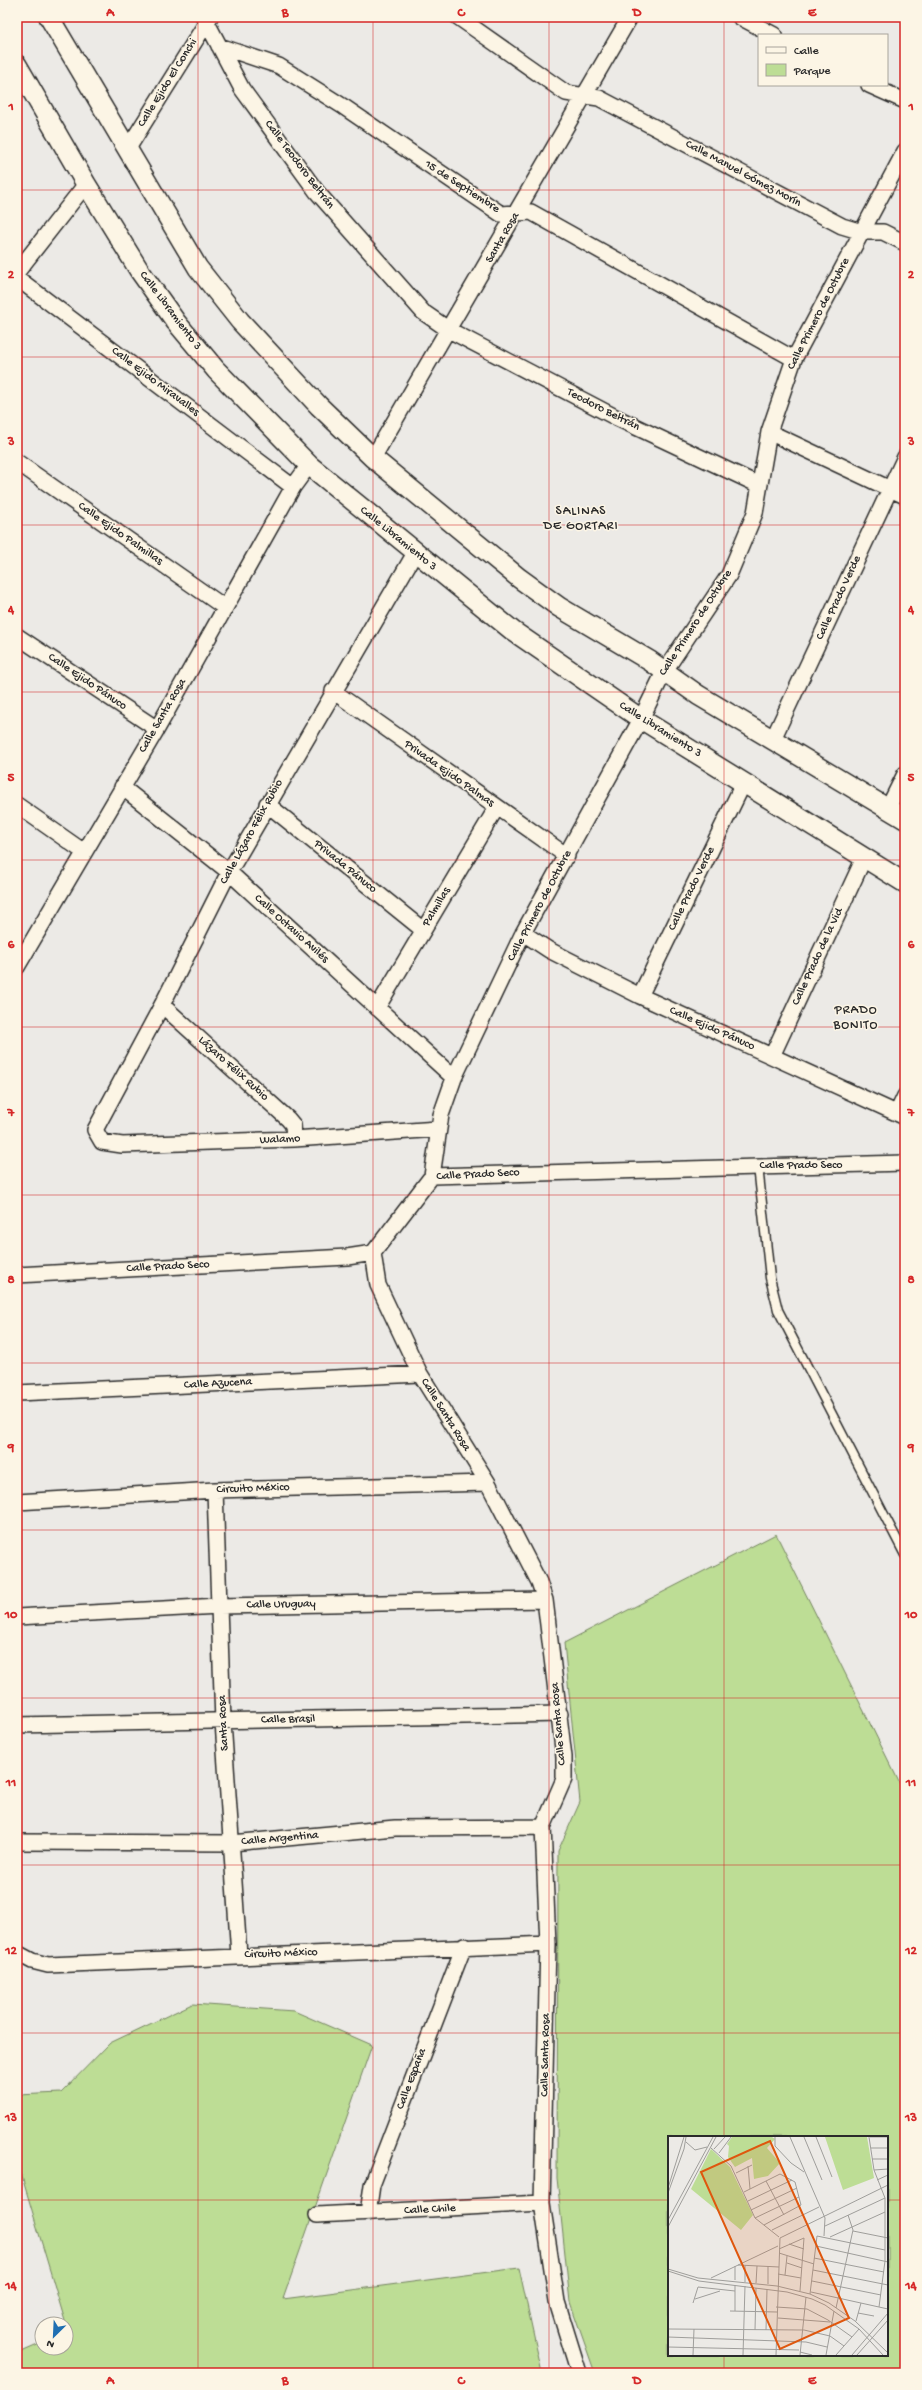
<svg xmlns="http://www.w3.org/2000/svg" width="922" height="2390" font-family="'Gochi Hand',sans-serif">
<rect width="100%" height="100%" fill="#eceae6"/>
<filter id="ink" filterUnits="userSpaceOnUse"><feTurbulence type="fractalNoise" baseFrequency=".025" numOctaves="2"/><feDisplacementMap in="SourceGraphic" scale="8" xChannelSelector="R" yChannelSelector="G"/><feConvolveMatrix kernelMatrix="1 2 1 2 8 2 1 2 1" color-interpolation-filters="sRGB"/></filter>
<g filter="url(#ink)">
<!-- green -->
<path fill="#bddd95" stroke="#748460" fill-rule="evenodd" d="M776,1534l129,260v579h-310l-25,-71 -13,-124 1,-327 22,-49 -16,-159zM669,2137h218v218h-218z
M192,2004l102,7 78,34 -89,254 236,-31 23,105h-525v-19l25,-11v5h24v-15l2,-2 -51,-171v-65l44,-2 49,-50z"/>
<g fill="none" stroke-linecap="round" stroke-linejoin="round">
<defs>
<path id="service" d="M758,1166l12,112 8,32 127,245"/>
<path id="minor" d="M204,17l38,72 75,103 106,120 26,18 168,88 142,67
M458,17l108,76 33,5 243,128 20,6h21l22,11
M740,17l34,18
M219,46l60,20 65,41 157,107 30,-2 263,147
M869,85l36,16
M127,150l83,-133
M17,272l69,-88
M17,278l276,209
M769,432l136,64
M373,458l257,-441
M17,462l207,145
M415,553l-186,319 -67,133 -67,125 7,12 20,3 172,-6 144,-10
M17,636l140,93
M333,691l234,165
M773,739l132,-282
M122,787l107,85 225,206
M267,804l156,126
M17,805l67,47
M888,808l17,-34
M523,933l26,17 91,46 265,121
M17,967l140,-238 136,-242 16,-22
M640,996l104,-214
M162,1005l126,114 5,6 1,14
M377,1008l120,-201
M772,1056l92,-198
M897,1113l8,-17
M432,1176l9,-61 13,-37 69,-145 118,-214 23,-47 65,-97 26,-62 14,-81 25,-73 111,-208
M432,1176l473,-13
M373,1253l5,32 42,89 68,109 51,99 6,18 19,157v22l-21,48 5,117 -6,259 15,99 22,71
M17,1275l330,-18 26,-4 59,-77
M17,1393l403,-19
M215,1490l8,232 16,233
M17,1502l198,-12 273,-7
M17,1617l202,-11 326,-6
M17,1725l543,-11
M17,1842l215,1 163,-15 148,-1
M17,1953l15,8 16,4 500,-21
M368,2213l4,-28 92,-239
M317,2215l225,-12"/>
<path id="tertiary" d="M49,17l149,251 42,53 79,85 54,52 146,120 40,29 91,54 48,34 207,124
M17,65l69,119 53,86 37,52 40,48 93,95 204,166 128,88 264,164"/>
</defs>
<!-- service casing -->
<use href="#service" stroke="#2b2b2b" stroke-width="11"/>
<!-- minor casing -->
<use href="#minor" stroke="#2b2b2b" stroke-width="18"/>
<!-- tertiary casing -->
<use href="#tertiary" stroke="#2b2b2b" stroke-width="22"/>
<!-- service -->
<use href="#service" stroke="#fcf5e5" stroke-width="8"/>
<!-- minor -->
<use href="#minor" stroke="#fcf5e5" stroke-width="15"/>
<!-- tertiary -->
<use href="#tertiary" stroke="#fcf5e5" stroke-width="19"/>
</g>
</g>
<!-- grid -->
<path fill="none" stroke="#d62828" stroke-width="1" stroke-opacity="0.55" d="M198,17v2356M373,17v2356M549,17v2356M724,17v2120M17,190h888M17,357h888M17,525h888M17,692h888M17,860h888M17,1027h888M17,1195h888M17,1363h888M17,1530h888M17,1698h888M17,1865h888M17,2033h888M17,2200h652M887,2200h18M724,2355v18"/>
<g text-anchor="middle" dominant-baseline="central" stroke-width="3" stroke-linejoin="round" paint-order="stroke">
<!-- street labels -->
<g font-size="12" fill="#2b2b2b" stroke="#fcf5e5">
<text transform="translate(168 83) rotate(-58)">Calle Ejido El Conchi</text>
<text transform="translate(299 165) rotate(53)">Calle Teodoro Beltrán</text>
<text transform="translate(743 174) rotate(28)">Calle Manuel Gómez Morín</text>
<text transform="translate(462 187) rotate(33)">15 de Septiembre</text>
<text transform="translate(503 238) rotate(-60)">Santa Rosa</text>
<text transform="translate(170 311) rotate(53)">Calle Libramiento 3</text>
<text transform="translate(819 314) rotate(-63)">Calle Primero de Octubre</text>
<text transform="translate(155 382) rotate(37)">Calle Ejido Miravalles</text>
<text transform="translate(603 410) rotate(27)">Teodoro Beltrán</text>
<text transform="translate(120 534) rotate(35)">Calle Ejido Palmillas</text>
<text transform="translate(398 539) rotate(39)">Calle Libramiento 3</text>
<text transform="translate(839 598) rotate(-65)">Calle Prado Verde</text>
<text transform="translate(696 623) rotate(-57)">Calle Primero de Octubre</text>
<text transform="translate(87 682) rotate(34)">Calle Ejido Pánuco</text>
<text transform="translate(163 716) rotate(-60)">Calle Santa Rosa</text>
<text transform="translate(660 730) rotate(32)">Calle Libramiento 3</text>
<text transform="translate(449 774) rotate(35)">Privada Ejido Palmas</text>
<text transform="translate(252 832) rotate(-61)">Calle Lázaro Félix Rubio</text>
<text transform="translate(345 867) rotate(39)">Privada Pánuco</text>
<text transform="translate(692 889) rotate(-64)">Calle Prado Verde</text>
<text transform="translate(540 906) rotate(-62)">Calle Primero de Octubre</text>
<text transform="translate(437 907) rotate(-59)">Palmillas</text>
<text transform="translate(291 929) rotate(42)">Calle Octavio Avilés</text>
<text transform="translate(818 957) rotate(-65)">Calle Prado de la Vid</text>
<text transform="translate(712 1029) rotate(24)">Calle Ejido Pánuco</text>
<text transform="translate(233 1069) rotate(42)">Lázaro Félix Rubio</text>
<text transform="translate(280 1140) rotate(-3)">Walamo</text>
<text x="801" y="1166">Calle Prado Seco</text>
<text transform="translate(478 1175) rotate(-3)">Calle Prado Seco</text>
<text transform="translate(168 1267) rotate(-3)">Calle Prado Seco</text>
<text transform="translate(218 1384) rotate(-3)">Calle Azucena</text>
<text transform="translate(445 1415) rotate(58)">Calle Santa Rosa</text>
<text transform="translate(253 1489) rotate(-2)">Circuito México</text>
<text transform="translate(281 1605) rotate(-1)">Calle Uruguay</text>
<text transform="translate(288 1720) rotate(-1)">Calle Brasil</text>
<text transform="translate(224 1723) rotate(-93)">Santa Rosa</text>
<text transform="translate(559 1724) rotate(-95)">Calle Santa Rosa</text>
<text transform="translate(280 1839) rotate(-5)">Calle Argentina</text>
<text transform="translate(281 1954) rotate(-2)">Circuito México</text>
<text transform="translate(546 2055) rotate(-89)">Calle Santa Rosa</text>
<text transform="translate(412 2079) rotate(-69)">Calle España</text>
<text transform="translate(430 2210) rotate(-3)">Calle Chile</text>
</g>
<!-- neighbourhood labels -->
<g font-size="13" letter-spacing="1" fill="#2b2b2b" stroke="#fcf5e5">
<text x="581" y="511">SALINAS<tspan x="581" dy="15">DE GORTARI</tspan></text>
<text x="856" y="1010">PRADO<tspan x="856" dy="15">BONITO</tspan></text>
</g>
</g>
<!-- overview -->
<g transform="translate(668 2136)">
<rect width="220" height="220" fill="#eceae6"/>
<path d="M64,1h40l3,2 -8,9 13,15 -12,13 -14,3 -2,-21 -17,9 -7,-10 1,-11 -2,-2zM157,1h42l7,41 -31,12zM43,13l19,18 23,48 -12,15 -50,-41z" fill="#bddd95"/>
<path fill="none" stroke="#9f9e9b" stroke-width="1" d="M107,1v9l16,17 13,9M122,1l35,81 -1,18M136,1l18,43M148,1l16,40M201,1l5,33 11,28v63l-6,46M202,1h18M18,6l9,8 12,-3M43,12l20,18 24,52 24,19M203,12h17M46,13l11,-12M51,17l12,-16M204,23h16M80,30l2,23M206,34l14,-1M68,37l16,-8M209,44l11,-5M98,45l18,34M0,52l16,-51M76,56l36,-18 15,8 6,23 -37,20M0,57l16,-44 2,-12M80,65l44,-21M83,74l46,-22M87,82l44,-21M0,84l45,-83M157,90l60,-28M0,91l48,-90M104,94l47,-23M185,95l35,7M162,101l55,-25M121,108l15,5M148,110l72,16M111,113l25,-11 -4,53M111,117l35,11M146,122l70,14M119,127l15,5M70,129l41,2M0,133l30,9 79,8 33,8 19,9 26,18 33,32M145,134l75,15M0,135l31,10 88,11 25,7 13,6 34,24 24,26M110,138l23,4M117,139l2,-19M43,142l67,-32M67,144v-14M144,145l69,14M77,146v-16M88,147l1,-17M100,148v-18M143,156l77,17M142,158l7,-58 68,14M27,163l25,-8M25,167l5,-16 37,4M108,171l31,2 21,11 24,17M168,172l17,-78 -5,-15M62,175l47,1M67,175v-26M190,177l16,3M110,182l52,4M188,185l5,-18M0,193l136,1 26,6 14,10M87,194l1,-42M98,194l1,-41M0,201l138,5 21,5M0,211l131,3M132,216l12,3M25,219l1,-26M75,219l2,-69M108,219l4,-117 108,-53M132,219l6,-58M158,219l8,-44M168,219l23,-26M184,219l36,-42M189,219l31,-35"/>
<path fill="#df570e" fill-opacity="0.15" stroke="#df570e" stroke-width="2" d="M102,5l79,177 -69,31 -79,-177z"/>
<rect width="220" height="220" fill="none" stroke="#2b2b2b" stroke-width="2"/>
</g>
<!-- margin -->
<rect width="922" height="2390" fill="none" stroke="#fcf5e5" stroke-width="44"/>
<!-- legend -->
<rect x="758" y="34" width="130" height="52" fill="#fcf5e5" stroke="#a8a49b"/>
<rect x="766" y="47" width="20" height="6" fill="#fcf5e5" stroke="#a8a49b"/>
<text x="794" y="54" font-size="12" fill="#2b2b2b">Calle</text>
<rect x="766" y="64" width="20" height="12" fill="#bddd95" stroke="#a8a49b"/>
<text x="794" y="74" font-size="12" fill="#2b2b2b">Parque</text>
<!-- north arrow -->
<g transform="translate(54 2336) rotate(204)"><circle r="19" fill="#fcf5e5" stroke="#a8a49b"/>
<path d="M0-3L7 15L0 10L-7 15Z" fill="#1f6fb2"/>
<text y="-6" font-size="11" font-weight="bold" text-anchor="middle" fill="#2b2b2b">N</text>
</g>
<rect x="22" y="22" width="878" height="2346" fill="none" stroke="#d62828" stroke-width="1.5"/>
<g font-size="13" text-anchor="middle" font-weight="bold" fill="#d62828">
<text x="110" y="16">A</text>
<text x="285" y="16">B</text>
<text x="461" y="16">C</text>
<text x="637" y="16">D</text>
<text x="812" y="16">E</text>
<text x="11" y="110">1</text>
<text x="911" y="110">1</text>
<text x="11" y="278">2</text>
<text x="911" y="278">2</text>
<text x="11" y="445">3</text>
<text x="911" y="445">3</text>
<text x="11" y="613">4</text>
<text x="911" y="613">4</text>
<text x="11" y="781">5</text>
<text x="911" y="781">5</text>
<text x="11" y="948">6</text>
<text x="911" y="948">6</text>
<text x="11" y="1116">7</text>
<text x="911" y="1116">7</text>
<text x="11" y="1283">8</text>
<text x="911" y="1283">8</text>
<text x="11" y="1451">9</text>
<text x="911" y="1451">9</text>
<text x="11" y="1618">10</text>
<text x="911" y="1618">10</text>
<text x="11" y="1786">11</text>
<text x="911" y="1786">11</text>
<text x="11" y="1954">12</text>
<text x="911" y="1954">12</text>
<text x="11" y="2121">13</text>
<text x="911" y="2121">13</text>
<text x="11" y="2289">14</text>
<text x="911" y="2289">14</text>
<text x="110" y="2384">A</text>
<text x="285" y="2384">B</text>
<text x="461" y="2384">C</text>
<text x="637" y="2384">D</text>
<text x="812" y="2384">E</text>
</g>
</svg>
